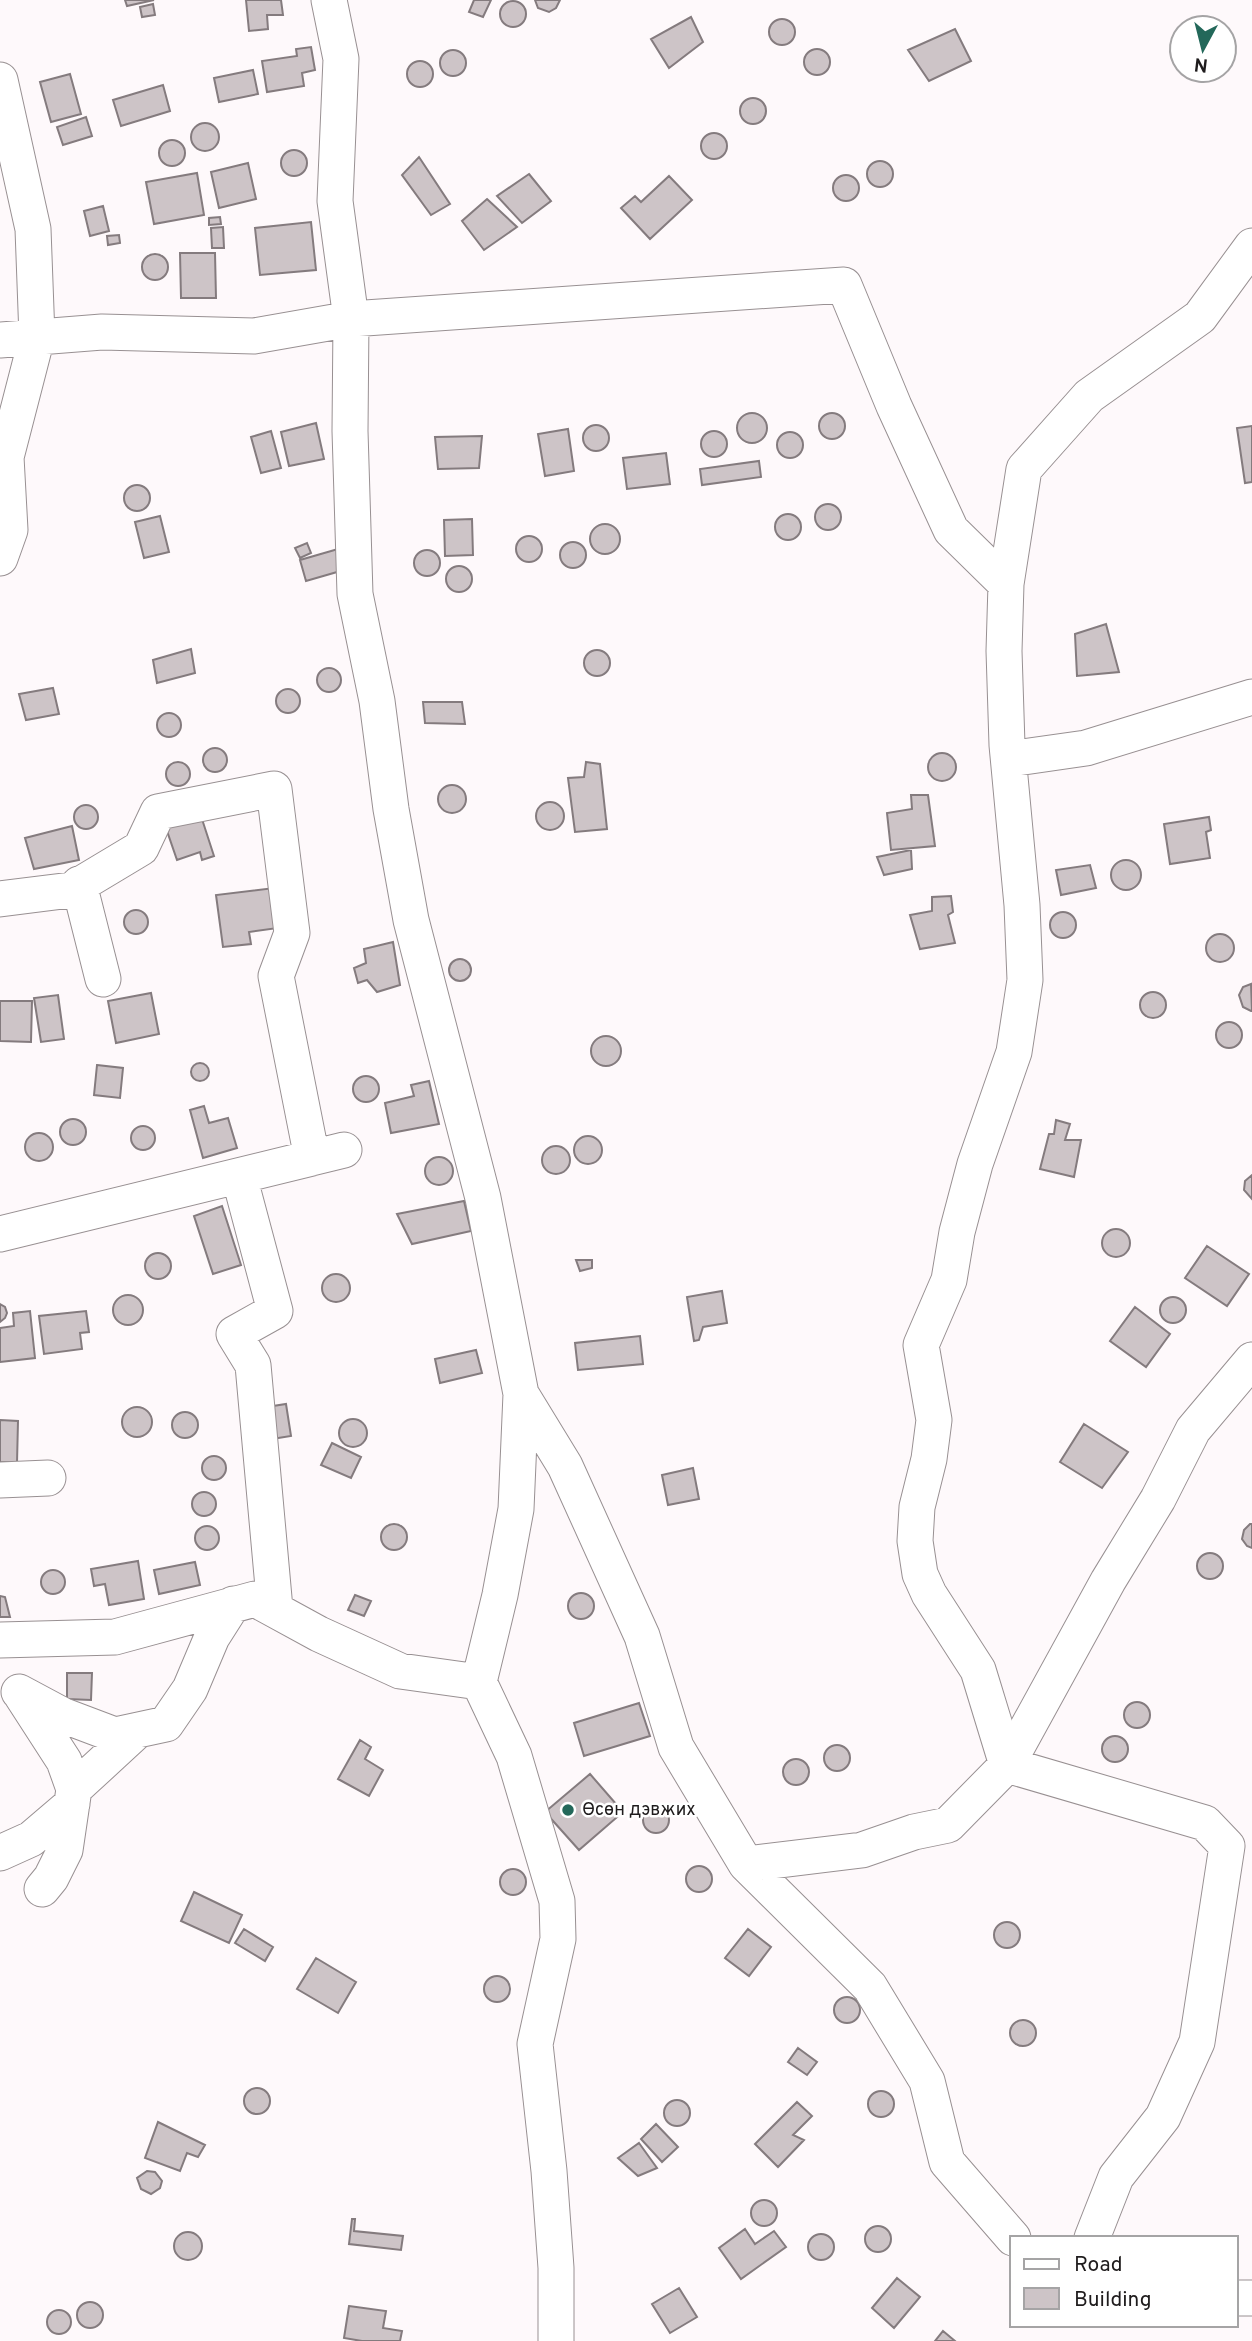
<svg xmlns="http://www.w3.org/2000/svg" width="1252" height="2341" font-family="Overpass,sans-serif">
<rect width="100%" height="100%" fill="#fef9fb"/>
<!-- building -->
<path fill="#cdc4c7" stroke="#847b7e" stroke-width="2" d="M125,0h29l-27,6z
M246,0h35l2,15h-16l1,14 -19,2z
M474,0h17l-8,17 -14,-5z
M535,0h25l-4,8 -7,4 -11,-4z
M500 14a13 13 0 1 1 26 0a13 13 0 1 1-26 0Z
M153,4l2,11 -13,2 -2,-10z
M691,17l12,25 -34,26 -18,-29z
M769 32a13 13 0 1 1 26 0a13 13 0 1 1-26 0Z
M955,29l16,32 -42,20 -21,-31z
M311,47l4,23 -13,3 2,13 -37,6 -5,-31 35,-5 -1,-7z
M804 62a13 13 0 1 1 26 0a13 13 0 1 1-26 0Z
M440 63a13 13 0 1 1 26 0a13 13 0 1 1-26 0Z
M407 74a13 13 0 1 1 26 0a13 13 0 1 1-26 0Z
M253,70l5,24 -39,8 -5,-24z
M70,74l11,40 -30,8 -11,-40z
M163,85l7,26 -49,15 -8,-26z
M740 111a13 13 0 1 1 26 0a13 13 0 1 1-26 0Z
M86,117l6,19 -29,9 -6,-18z
M191 137a14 14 0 1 1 28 0a14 14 0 1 1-28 0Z
M701 146a13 13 0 1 1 26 0a13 13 0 1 1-26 0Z
M159 153a13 13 0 1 1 26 0a13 13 0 1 1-26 0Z
M281 163a13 13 0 1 1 26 0a13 13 0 1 1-26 0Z
M419,157l31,47 -19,11 -29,-40z
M867 174a13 13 0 1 1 26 0a13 13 0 1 1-26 0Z
M248,163l8,36 -37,9 -8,-36z
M197,173l7,42 -50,9 -8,-42z
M529,174l22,27 -29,22 -25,-27z
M833 188a13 13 0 1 1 26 0a13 13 0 1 1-26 0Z
M669,176l23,24 -42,39 -29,-31 14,-12 6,6z
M487,199l30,28 -33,23 -22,-29z
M103,206l6,25 -19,5 -6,-25z
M220,217l1,7 -12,1v-7z
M311,222l5,48 -56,5 -5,-47z
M223,227l1,21h-12l-1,-20z
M119,235l1,8 -12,2 -1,-9z
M180,253h35l1,45h-35z
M142 267a13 13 0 1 1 26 0a13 13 0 1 1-26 0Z
M819 426a13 13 0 1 1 26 0a13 13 0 1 1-26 0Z
M737 428a15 15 0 1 1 30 0a15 15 0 1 1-30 0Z
M316,423l8,36 -35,7 -8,-34z
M583 438a13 13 0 1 1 26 0a13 13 0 1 1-26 0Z
M1252,426v56l-7,1 -8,-55z
M568,429l6,42 -29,5 -7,-42z
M271,431l10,37 -20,5 -10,-36z
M701 444a13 13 0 1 1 26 0a13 13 0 1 1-26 0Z
M777 445a13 13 0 1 1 26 0a13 13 0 1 1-26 0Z
M482,436l-3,32 -41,1 -3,-32z
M666,453l4,31 -43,5 -4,-31z
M759,461l2,16 -59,8 -2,-16z
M124 498a13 13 0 1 1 26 0a13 13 0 1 1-26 0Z
M815 517a13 13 0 1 1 26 0a13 13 0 1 1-26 0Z
M775 527a13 13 0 1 1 26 0a13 13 0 1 1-26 0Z
M160,516l9,36 -25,6 -9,-36z
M472,519l1,36 -28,1 -1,-36z
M590 539a15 15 0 1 1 30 0a15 15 0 1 1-30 0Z
M516 549a13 13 0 1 1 26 0a13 13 0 1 1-26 0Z
M560 555a13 13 0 1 1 26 0a13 13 0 1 1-26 0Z
M307,543l4,10 -11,5 -5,-10z
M338,549l6,21 -38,11 -6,-21z
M414 563a13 13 0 1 1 26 0a13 13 0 1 1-26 0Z
M446 579a13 13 0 1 1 26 0a13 13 0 1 1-26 0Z
M1106,624l13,48 -42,4 -2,-42z
M191,649l4,24 -38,10 -4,-23z
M584 663a13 13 0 1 1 26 0a13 13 0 1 1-26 0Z
M317 680a12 12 0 1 1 24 0a12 12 0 1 1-24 0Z
M53,688l6,26 -33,6 -7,-26z
M276 701a12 12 0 1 1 24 0a12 12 0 1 1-24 0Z
M423,702h39l3,22 -40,-1z
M157 725a12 12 0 1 1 24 0a12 12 0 1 1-24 0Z
M203 760a12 12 0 1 1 24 0a12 12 0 1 1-24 0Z
M928 767a14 14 0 1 1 28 0a14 14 0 1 1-28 0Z
M166 774a12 12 0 1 1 24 0a12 12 0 1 1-24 0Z
M586,762l14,2 7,65 -32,3 -7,-54 16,-1z
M438 799a14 14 0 1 1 28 0a14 14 0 1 1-28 0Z
M911,795h17l7,51 -44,4 -4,-37 25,-4z
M536 816a14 14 0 1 1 28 0a14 14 0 1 1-28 0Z
M74 817a12 12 0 1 1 24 0a12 12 0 1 1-24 0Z
M201,816l13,40 -12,4 -2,-8 -23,8 -11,-32z
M1209,817l2,13 -5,2 4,26 -40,6 -6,-40z
M72,826l7,34 -45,9 -9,-31z
M911,850l1,19 -28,6 -7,-18z
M1111 875a15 15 0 1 1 30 0a15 15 0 1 1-30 0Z
M1090,865l6,23 -35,7 -5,-25z
M274,888l4,40 -29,4 2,12 -28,3 -7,-52z
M951,896l2,16 -5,3 7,28 -35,6 -10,-34 22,-4v-14z
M124 922a12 12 0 1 1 24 0a12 12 0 1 1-24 0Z
M1050 925a13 13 0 1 1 26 0a13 13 0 1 1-26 0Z
M1206 948a14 14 0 1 1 28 0a14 14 0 1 1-28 0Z
M393,942l7,43 -23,7 -10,-12 -9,3 -4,-15 12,-5 -2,-14z
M449 970a11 11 0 1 1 22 0a11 11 0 1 1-22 0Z
M1251,984l1,27h-1l-8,-4 -4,-12 4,-8z
M1140 1005a13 13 0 1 1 26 0a13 13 0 1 1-26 0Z
M151,993l8,41 -43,9 -8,-42z
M58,995l6,44 -23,3 -7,-44z
M0,1001h32l-1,41 -31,-1z
M1216 1035a13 13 0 1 1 26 0a13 13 0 1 1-26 0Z
M591 1051a15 15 0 1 1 30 0a15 15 0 1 1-30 0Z
M191 1072a9 9 0 1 1 18 0a9 9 0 1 1-18 0Z
M97,1065l26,3 -3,30 -26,-3z
M353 1089a13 13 0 1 1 26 0a13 13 0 1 1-26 0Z
M429,1081l10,43 -48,9 -6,-30 29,-7 -3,-11z
M204,1106l5,17 19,-5 9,30 -34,10 -13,-48z
M60 1132a13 13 0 1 1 26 0a13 13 0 1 1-26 0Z
M1056,1120l14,4 -5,16h16l-7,37 -34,-8 9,-35h5z
M131 1138a12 12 0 1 1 24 0a12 12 0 1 1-24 0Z
M25 1147a14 14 0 1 1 28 0a14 14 0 1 1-28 0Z
M574 1150a14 14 0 1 1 28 0a14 14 0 1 1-28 0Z
M542 1160a14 14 0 1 1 28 0a14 14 0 1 1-28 0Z
M425 1171a14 14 0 1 1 28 0a14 14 0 1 1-28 0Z
M1252,1175v24l-8,-9 1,-9z
M464,1201l7,30 -59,13 -15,-30z
M222,1206l19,59 -28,9 -19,-58z
M1102 1243a14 14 0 1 1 28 0a14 14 0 1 1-28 0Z
M1207,1246l42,28 -22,32 -42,-28z
M145 1266a13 13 0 1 1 26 0a13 13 0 1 1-26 0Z
M576,1260h16v8l-12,3z
M322 1288a14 14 0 1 1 28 0a14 14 0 1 1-28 0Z
M722,1291l5,32 -24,4 -4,13 -5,1 -7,-44z
M113 1310a15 15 0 1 1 30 0a15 15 0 1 1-30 0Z
M1160 1310a13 13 0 1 1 26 0a13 13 0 1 1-26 0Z
M0,1304l5,3 2,6 -2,5 -5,4z
M1135,1307l35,27 -24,33 -36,-26z
M30,1311l5,47 -35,4v-34l14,-2 -1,-13z
M86,1311l3,21 -9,1 2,16 -38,5 -5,-38z
M640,1336l3,28 -65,6 -3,-27z
M476,1350l6,23 -42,10 -5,-24z
M286,1404l5,32 -44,7 -6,-32z
M122 1422a15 15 0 1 1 30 0a15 15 0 1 1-30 0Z
M172 1425a13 13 0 1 1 26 0a13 13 0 1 1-26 0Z
M339 1433a14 14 0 1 1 28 0a14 14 0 1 1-28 0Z
M0,1420l18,1 -1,42 -17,-1z
M1084,1424l44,28 -26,36 -42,-26z
M332,1443l29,14 -10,21 -30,-13z
M202 1468a12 12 0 1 1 24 0a12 12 0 1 1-24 0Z
M693,1468l6,31 -31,6 -6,-30z
M192 1504a12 12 0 1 1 24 0a12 12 0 1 1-24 0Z
M1250,1524h2v24l-5,-2 -5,-7 2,-9z
M381 1537a13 13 0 1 1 26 0a13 13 0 1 1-26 0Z
M195 1538a12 12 0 1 1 24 0a12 12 0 1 1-24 0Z
M1197 1566a13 13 0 1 1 26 0a13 13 0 1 1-26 0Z
M138,1561l6,38 -35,6 -4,-21 -11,2 -3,-17z
M195,1562l5,23 -41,9 -5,-24z
M41 1582a12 12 0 1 1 24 0a12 12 0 1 1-24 0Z
M568 1606a13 13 0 1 1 26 0a13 13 0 1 1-26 0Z
M355,1595l16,6 -7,15 -16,-6z
M0,1596l5,1 5,20h-10z
M67,1673h25l-1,27 -24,-1z
M1124 1715a13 13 0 1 1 26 0a13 13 0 1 1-26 0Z
M639,1703l11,33 -66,20 -10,-33z
M1102 1749a13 13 0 1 1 26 0a13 13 0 1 1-26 0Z
M360,1740l11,7 -6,12 18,11 -14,26 -31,-17z
M824 1758a13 13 0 1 1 26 0a13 13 0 1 1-26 0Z
M783 1772a13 13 0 1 1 26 0a13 13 0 1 1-26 0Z
M590,1774l33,38 -44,38 -34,-38z
M643 1820a13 13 0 1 1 26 0a13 13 0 1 1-26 0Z
M686 1879a13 13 0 1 1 26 0a13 13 0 1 1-26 0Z
M500 1882a13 13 0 1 1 26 0a13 13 0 1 1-26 0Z
M194,1892l48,23 -13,28 -48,-22z
M994 1935a13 13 0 1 1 26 0a13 13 0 1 1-26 0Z
M244,1929l29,18 -8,14 -30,-18z
M748,1929l23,18 -22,29 -24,-18z
M316,1958l40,24 -18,31 -41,-24z
M484 1989a13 13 0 1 1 26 0a13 13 0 1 1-26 0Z
M834 2010a13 13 0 1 1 26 0a13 13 0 1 1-26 0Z
M1010 2033a13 13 0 1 1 26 0a13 13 0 1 1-26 0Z
M798,2048l19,14 -10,13 -19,-13z
M244 2101a13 13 0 1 1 26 0a13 13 0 1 1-26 0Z
M868 2104a13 13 0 1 1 26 0a13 13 0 1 1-26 0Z
M664 2113a13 13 0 1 1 26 0a13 13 0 1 1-26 0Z
M797,2102l15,14 -19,19 11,5 -26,27 -23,-23z
M158,2122l47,23 -7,12 -11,-4 -7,18 -35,-13z
M656,2124l22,23 -16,15 -21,-23z
M639,2143l18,25 -19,8 -20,-18z
M147,2171l8,1 7,9 -2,7 -9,6 -10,-5 -4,-11z
M751 2213a13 13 0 1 1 26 0a13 13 0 1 1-26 0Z
M352,2219h3l-1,12 49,5 -2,14 -52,-6z
M865 2239a13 13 0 1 1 26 0a13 13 0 1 1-26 0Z
M745,2229l10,15 19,-13 12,16 -45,32 -22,-31z
M174 2246a14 14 0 1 1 28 0a14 14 0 1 1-28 0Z
M808 2247a13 13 0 1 1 26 0a13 13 0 1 1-26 0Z
M897,2278l23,19 -26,31 -22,-20z
M679,2288l18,29 -27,16 -18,-29z
M77 2315a13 13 0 1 1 26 0a13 13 0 1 1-26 0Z
M349,2306l37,5 -3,17 19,3 -2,10h-38l-18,-3z
M47 2322a12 12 0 1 1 24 0a12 12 0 1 1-24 0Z
M943,2331l12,10h-20z"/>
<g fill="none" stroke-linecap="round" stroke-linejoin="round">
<defs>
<path id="minor" d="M329,0l12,59 -6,142 16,118 -1,112 5,163 22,107 14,108 20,111 72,278 38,196 44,72 77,170 34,111 70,117 116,-14 52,-18 34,-7 59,-60 101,-184 50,-82 35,-69 59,-70
M0,80l33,149 4,108 -31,120 4,73 -10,28
M0,340l102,-8 152,4 97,-17 493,-34 50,121 57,124 55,54 -2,67 3,94 15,160 3,75 -11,72 -39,112 -18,68 -8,48 -28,65 13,75 -5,39 -12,48 -2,34 5,33 9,20 49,76 29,95 198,58 22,23 -30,196 -34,75 -47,60 -24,61
M1006,584l18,-115 65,-73 111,-79 52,-71
M1009,759l77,-11 166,-51
M79,884l24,95
M0,899l71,-9 70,-42 17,-36 116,-23 18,144 -16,43 36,182 -73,18 36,135 -41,23 19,31 22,244
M0,1234l344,-84
M521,1394l-5,115 -16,86 -21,87 35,74 43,145 1,38 -23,105 14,127 7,97v73
M0,1480l48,-2
M0,1640l115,-3 140,-38 64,35 81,37 79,11
M19,1692l43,23 53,20 51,-11 24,-35 22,-52 21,-33
M22,1696l42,65 10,28 -9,61 -14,28 -9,11
M74,1789l63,-58
M0,1853l31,-14 41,-35
M746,1864l124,123 57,94 20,81 66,76
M1236,2298h16"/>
</defs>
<!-- minor casing -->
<use href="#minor" stroke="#989092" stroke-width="37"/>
<!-- minor -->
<use href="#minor" stroke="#fff" stroke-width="35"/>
</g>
<!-- markers -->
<circle fill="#23685a" stroke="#fff" stroke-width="2.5" cx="568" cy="1810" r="7"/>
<g text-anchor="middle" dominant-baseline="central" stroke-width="5" stroke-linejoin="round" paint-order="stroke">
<!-- poi labels -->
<g font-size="18" fill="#1f1c1d" stroke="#fff" text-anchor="start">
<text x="582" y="1810">Өсөн дэвжих</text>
</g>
</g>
<!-- legend -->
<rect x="1010" y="2236" width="228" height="91" fill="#ffffff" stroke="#a5a4a5" stroke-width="2"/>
<rect x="1024" y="2259" width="35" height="10" fill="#ffffff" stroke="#a5a4a5" stroke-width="2"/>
<text x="1074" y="2271" font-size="21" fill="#1f1c1d">Road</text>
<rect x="1024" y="2288" width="35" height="21" fill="#cdc4c7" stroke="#a5a4a5" stroke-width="2"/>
<text x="1074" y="2306" font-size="21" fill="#1f1c1d">Building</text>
<!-- north arrow -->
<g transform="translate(1203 49) rotate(187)"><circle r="33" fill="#ffffff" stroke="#a5a4a5" stroke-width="2"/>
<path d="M0-5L12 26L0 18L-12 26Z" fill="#23685a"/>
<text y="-10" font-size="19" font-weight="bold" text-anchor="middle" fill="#1f1c1d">N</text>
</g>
</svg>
